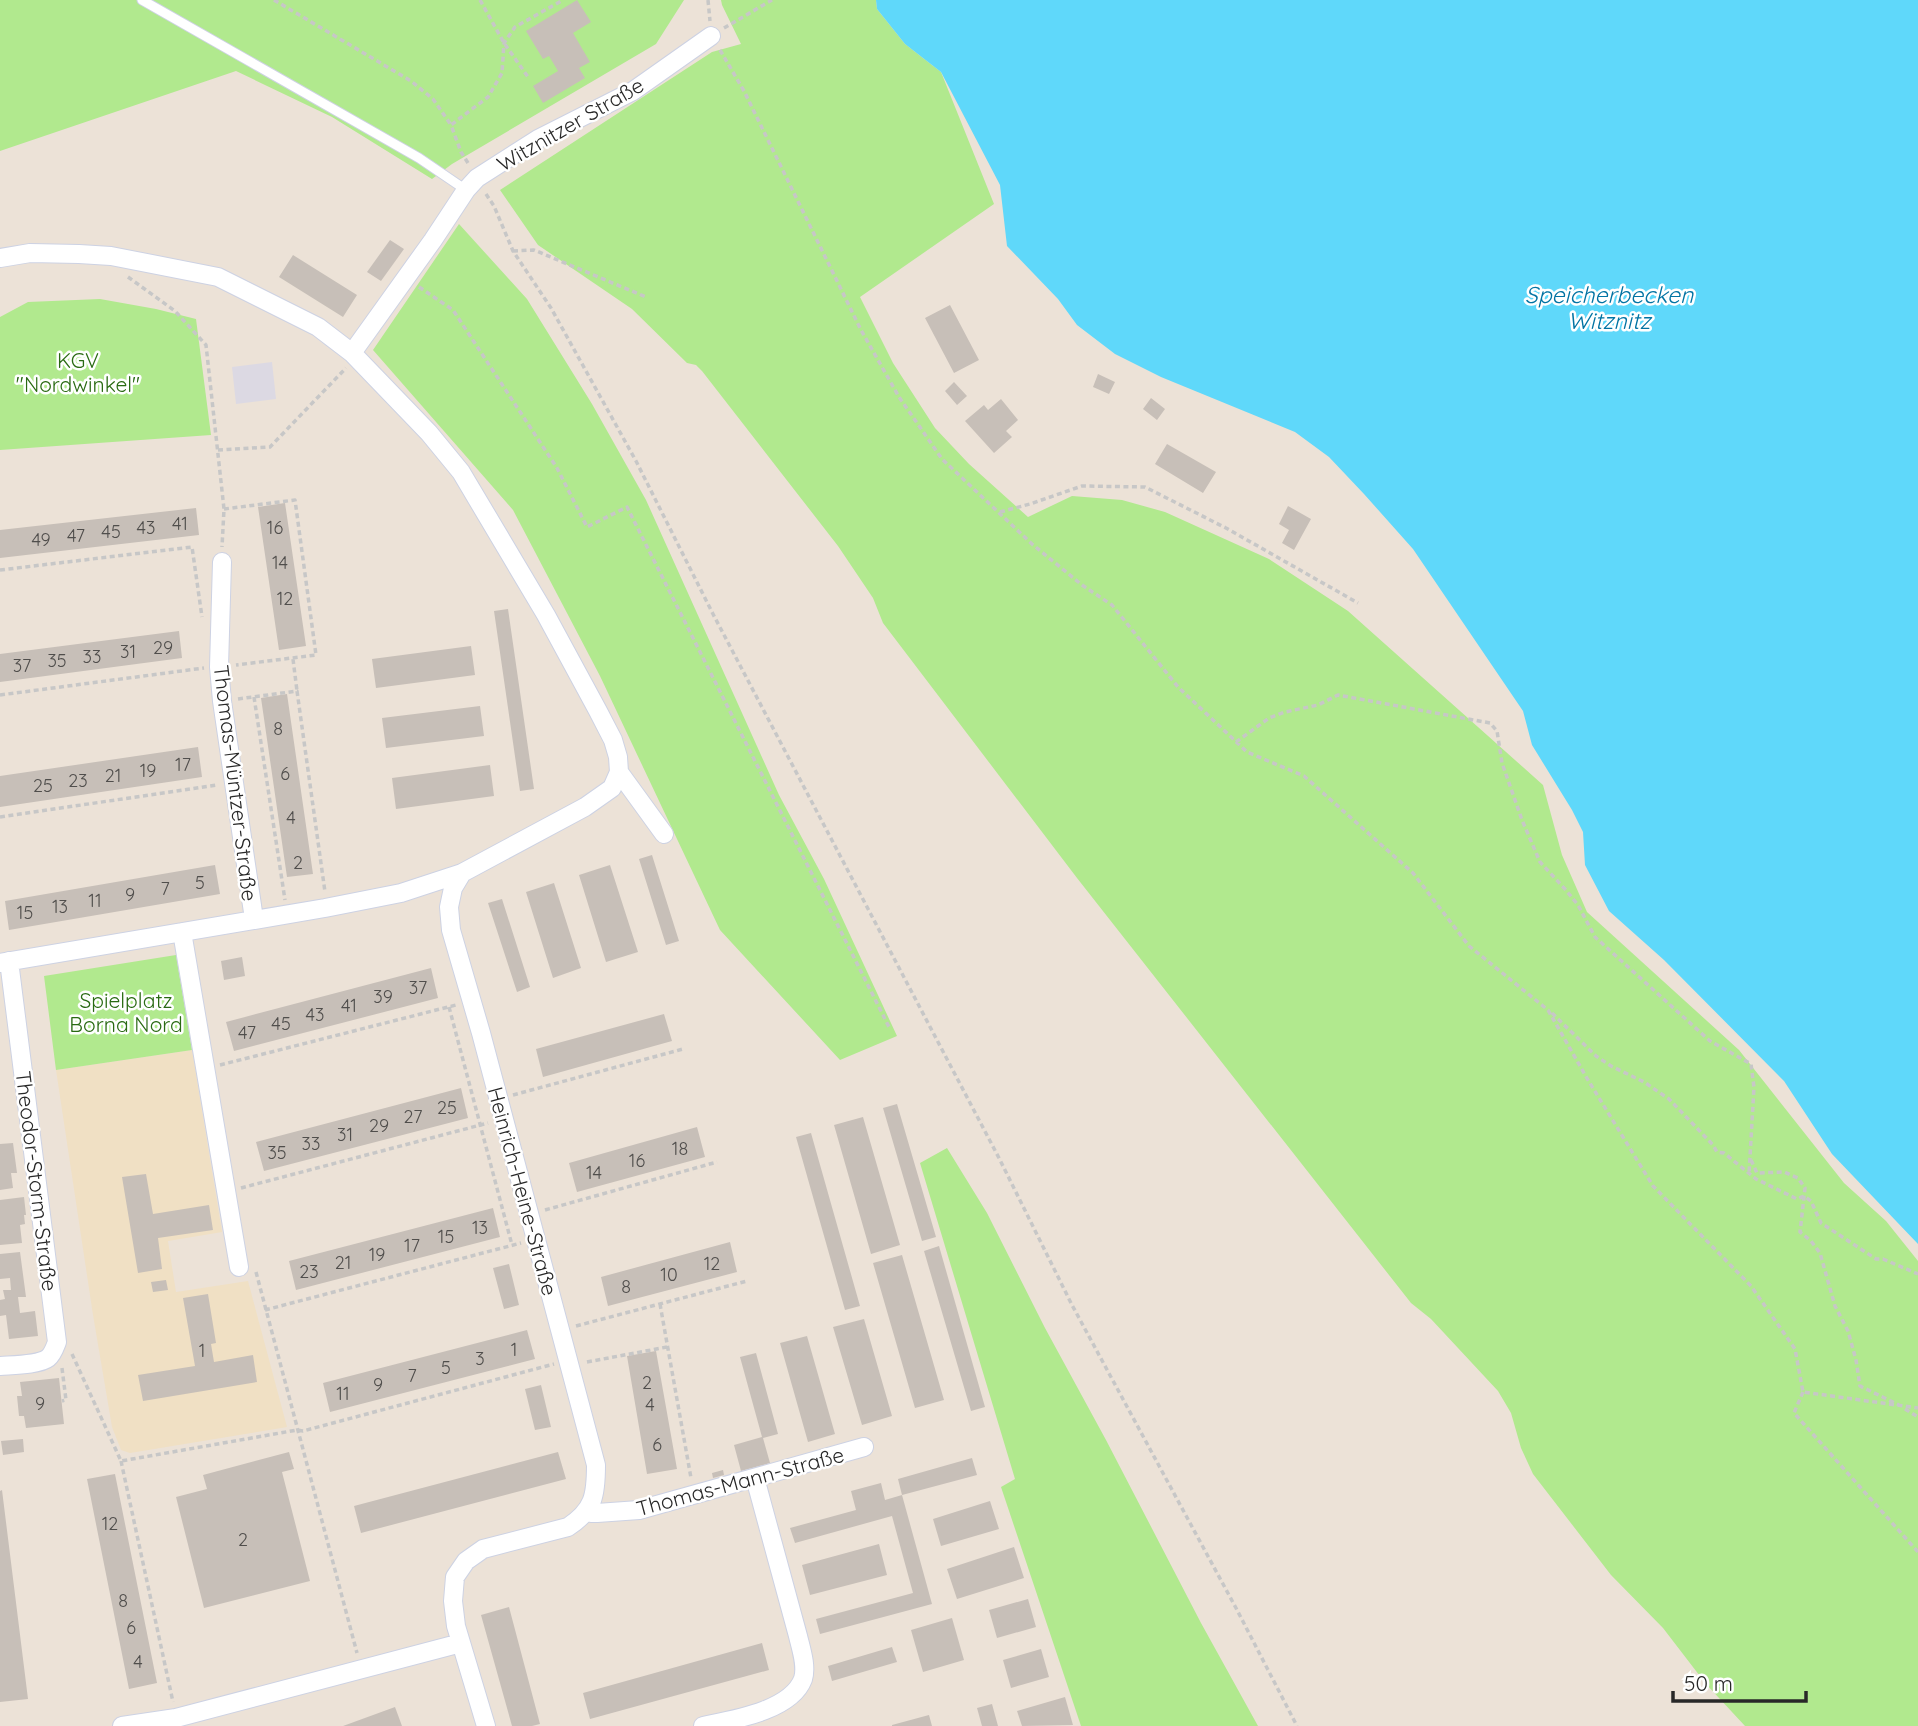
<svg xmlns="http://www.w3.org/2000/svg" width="1918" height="1726" font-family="Quicksand,sans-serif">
<rect width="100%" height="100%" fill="#ece2d7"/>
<!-- industrial -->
<path fill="#dcd9e3" d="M272,362l4,37 -40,5 -4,-37z"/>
<!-- education -->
<path fill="#f0e0c4" d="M192,1050l30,182 -54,9 8,51 72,-11 39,146 -157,26 -9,-3 -9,-23 -19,-112 -37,-245z"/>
<!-- green -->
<path fill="#b1e98e" d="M0,0h684l-28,44 -204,120 -20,15 -100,-62 -96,-46 -236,80z
M721,0h155l1,9 28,35 36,28 53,132 -134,93 33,66 42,65 34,36 59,53 44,-21 50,4 43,12 104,47 79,52 195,174 19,70 25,57 152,138 105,133 42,38 32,40v465h-173l-39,-42 -43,-56 -52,-53 -78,-101 -12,-26 -10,-35 -13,-22 -67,-72 -20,-16 -334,-425 -194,-255 -10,-25 -35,-52 -136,-175 -6,-6 -9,-2 -55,-54 -94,-64 -38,-55 212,-138 29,-8 -19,-39z
M459,224l68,75 65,105 54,96 133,295 45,84 73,157 -57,24 -120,-130 -120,-254 -87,-166 -140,-160z
M100,299l56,10 40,10 15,116 -211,15v-133l28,-15z
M176,955l16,95 -136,20 -12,-94z
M947,1148l40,65 58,115 61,112 95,183 57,103h-177l-80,-239 14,-8 -95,-316z"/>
<!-- water -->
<path fill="#5fd8fa" d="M876,0h1042v1244l-86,-90 -48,-73 -120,-121 -55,-49 -24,-46 -2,-33 -11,-22 -40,-65 -9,-34 -110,-162 -49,-55 -35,-37 -34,-25 -134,-55 -46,-23 -38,-29 -19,-26 -51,-53 -7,-61 -59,-113 -36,-28 -28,-35z"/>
<!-- building -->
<path fill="#c7bfb8" d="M577,0l14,22 -18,11 17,29 -11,6 6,10 -42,25 -10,-17 25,-15 -9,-15 -6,3 -17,-28z
M390,240l14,9 -23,32 -14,-9z
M293,255l64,40 -14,22 -64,-40z
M950,305l29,55 -25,13 -29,-55z
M1098,374l17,8 -6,12 -16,-7z
M954,382l13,14 -10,9 -12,-14z
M1151,398l14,11 -8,11 -14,-11z
M1001,399l17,21 -12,11 6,6 -18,16 -29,-32 19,-16 4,5z
M1167,444l49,28 -13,21 -48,-29z
M285,503l21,143 -27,4 -21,-143z
M1288,506l23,13 -17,31 -12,-7 7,-13 -10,-6z
M196,508l3,27 -199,23v-28z
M508,609l26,180 -14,2 -26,-180z
M179,631l3,27 -182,24v-28z
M471,646l4,29 -99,13 -4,-29z
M287,694l26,180 -26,3 -26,-179z
M480,706l4,30 -98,12 -4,-30z
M198,747l4,30 -202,30v-31z
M490,765l4,31 -98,13 -4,-31z
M652,855l27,86 -13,4 -27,-86z
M215,865l5,29 -211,36 -4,-29z
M610,865l28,87 -32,10 -27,-87z
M554,883l27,85 -28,10 -27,-86z
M502,899l28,88 -13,5 -29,-89z
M242,957l3,19 -21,4 -3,-19z
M431,968l7,30 -204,53 -8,-29z
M664,1014l8,27 -129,36 -7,-28z
M461,1088l7,30 -204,53 -8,-29z
M897,1104l39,133 -14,4 -39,-133z
M863,1117l37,128 -29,9 -37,-129z
M697,1127l8,30 -128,35 -8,-29z
M811,1133l49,173 -15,4 -49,-173z
M13,1143l4,30h-6l2,15 -13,2v-46z
M146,1174l7,40 56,-9 4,25 -55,8 4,31 -24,4 -16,-96z
M24,1197l2,18h-2l1,9 -5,1 2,18 -22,2v-45z
M493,1208l7,29 -204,53 -7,-29z
M730,1242l7,30 -129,34 -7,-29z
M939,1246l46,161 -14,4 -47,-160z
M20,1252l6,45h-8l2,16 15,-2 3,25 -29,3 -3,-24 -6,1v-16l5,-1 -2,-9h8l-1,-12 -10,1v-25z
M902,1255l42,145 -29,8 -42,-145z
M509,1264l10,41 -15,4 -11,-41z
M166,1280l2,10 -15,2 -2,-10z
M208,1294l8,49 -5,1 3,18 39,-7 4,27 -114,19 -5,-26 57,-9 -12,-68z
M864,1319l28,97 -30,9 -29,-98z
M527,1330l8,29 -205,53 -7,-29z
M807,1336l28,98 -27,8 -28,-99z
M656,1351l21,118 -30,5 -20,-118z
M756,1353l22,81 -15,4 7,25 -29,8 -7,-26 28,-8 -22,-80z
M59,1378l5,46 -38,4 -2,-12h-5l-2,-20h5l-2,-14z
M541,1385l10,42 -16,3 -10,-41z
M23,1439l1,13 -21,3 -2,-14z
M289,1452l5,17 -12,3 28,109 -106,27 -28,-111 31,-8 -4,-14z
M558,1452l8,27 -205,54 -7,-27z
M972,1458l5,17 -75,20 30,109 -112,30 -4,-15 97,-26 -21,-77 -97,27 -5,-15 66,-18 -5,-19 30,-8 4,17 17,-5 -4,-16z
M723,1470l1,5 -11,3 -1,-5z
M115,1474l42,209 -28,6 -42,-210z
M2,1490l26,209 -28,3v-211z
M990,1501l9,28 -58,17 -8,-27z
M879,1544l8,31 -77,20 -8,-30z
M1014,1547l10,31 -67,21 -10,-30z
M1028,1599l8,28 -39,11 -8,-28z
M509,1607l31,117 -8,2h-20l-31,-111z
M952,1618l12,42 -41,12 -12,-42z
M762,1643l7,27 -179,49 -7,-26z
M892,1647l5,15 -65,19 -4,-15z
M1041,1649l8,28 -38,11 -8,-28z
M1065,1697l8,28 -51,1 -5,-15z
M992,1704l6,22h-16l-5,-18z
M395,1707l7,19h-59z
M929,1715l3,11h-40v-1z"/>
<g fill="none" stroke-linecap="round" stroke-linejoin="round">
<defs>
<path id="service" d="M142,0l277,158 47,32"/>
<path id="minor" d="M0,258l30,-5 49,1 32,2 107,21 100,50 34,26 77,80 32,39 85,143 52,96 15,29 5,17 1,15 -7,16 -27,19 -123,66 -61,20 -76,15 -325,55
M352,353l81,-113 33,-50 11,-12 61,-39 95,-48 78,-55
M222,562l-3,105 3,34 32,218
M619,772l45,62
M462,873l-9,15 -4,19 2,23 30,103 115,432c0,30 -2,45 -28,62l-85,22 -17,12 -11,16 -2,24 3,25 30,100
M182,932l57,335
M0,1366c12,-1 39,-1 48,-8 5,-4 7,-11 9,-16l-48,-381
M587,1510l4,3h6l42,-3 225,-63
M122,1726l54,-8 285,-75
M703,1726c29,-6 88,-15 100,-47 4,-13 -2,-30 -5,-43l-43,-158"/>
</defs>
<!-- service casing -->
<use href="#service" stroke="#cdd2e3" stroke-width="11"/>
<!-- minor casing -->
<use href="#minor" stroke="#cdd2e3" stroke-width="20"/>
<!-- path -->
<path stroke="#c7c7c7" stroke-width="3.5" stroke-dasharray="5 3.5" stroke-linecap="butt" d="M274,0l137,81 22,18 18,26
M480,0l24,43 24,34
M708,0l2,21
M724,28l48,-28
M720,50l24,41 117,239 38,67 43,62 90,85 50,41 30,20 66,82 69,65 57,24 109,97 56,73 79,64 40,70 65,106 98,100 44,63 8,43 115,16
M468,163l-7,-11 -10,-27 37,-28 14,-24 2,-30 11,-16 48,-27
M486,194l8,12 19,45 38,57 85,153 77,153 286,544 73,147 164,303 61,118
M513,251l21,-1 112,47
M128,277l47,34 31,34 18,164 -2,38
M419,287l34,23 104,158 30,59 40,-20 262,520
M218,450l52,-3 76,-79
M224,509l71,-9 21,155 -80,10
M1000,512l30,-8 52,-18 63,1 81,41 132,75
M0,570l192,-23 10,70
M293,659l4,32
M0,695l204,-27
M254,697l31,203
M238,699l59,-8 28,201
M1236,742l33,-24 16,-6 33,-7 20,-10 152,28 7,8 5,32 20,57 18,42 25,27 13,16 17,32 115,104 41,23 3,23 -5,87
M0,817l217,-32
M449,1007l63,238
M1552,1013l44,43 15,10 33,16 25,17 44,46 4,7 7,1 32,26 41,20 7,-3 7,5 10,22 55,36h7l35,15
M220,1065l236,-60
M513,1095l170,-46
M1751,1160l6,13 27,-1 14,6 7,10 -5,44 11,9 9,12 15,53 13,25 8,29 4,26 39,19
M241,1188l247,-65
M545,1210l172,-48
M256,1272l101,381
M660,1304l31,174
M265,1310l256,-67
M576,1326l171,-45
M72,1354l49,107 176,-31 6,1 251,-67
M587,1362l80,-15
M62,1368l4,32 -4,1
M1803,1392l-9,21 124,139
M1905,1409l13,8
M121,1461l52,241"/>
<!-- service -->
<use href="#service" stroke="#fff" stroke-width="9"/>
<!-- minor -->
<use href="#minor" stroke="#fff" stroke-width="18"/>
</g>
<g text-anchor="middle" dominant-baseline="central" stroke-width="5" stroke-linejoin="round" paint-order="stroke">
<!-- number labels -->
<g font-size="18" fill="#504e4c">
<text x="180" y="523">41</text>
<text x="146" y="527">43</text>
<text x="275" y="527">16</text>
<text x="111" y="531">45</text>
<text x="76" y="535">47</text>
<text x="41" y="539">49</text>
<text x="280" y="562">14</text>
<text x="285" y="598">12</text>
<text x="163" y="647">29</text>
<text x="128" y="651">31</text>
<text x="92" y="656">33</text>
<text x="57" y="660">35</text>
<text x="22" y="665">37</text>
<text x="278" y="728">8</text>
<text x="183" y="764">17</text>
<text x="148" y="770">19</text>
<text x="285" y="773">6</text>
<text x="113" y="775">21</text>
<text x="78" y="780">23</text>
<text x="43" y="785">25</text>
<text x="291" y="817">4</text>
<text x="298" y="862">2</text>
<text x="200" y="882">5</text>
<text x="165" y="888">7</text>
<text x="130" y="894">9</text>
<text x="95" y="900">11</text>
<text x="60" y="906">13</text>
<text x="25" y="912">15</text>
<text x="418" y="987">37</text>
<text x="383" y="996">39</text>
<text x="349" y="1005">41</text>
<text x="315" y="1014">43</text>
<text x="281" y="1023">45</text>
<text x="247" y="1032">47</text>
<text x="447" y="1107">25</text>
<text x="413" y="1116">27</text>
<text x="379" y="1125">29</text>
<text x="345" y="1134">31</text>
<text x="311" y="1143">33</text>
<text x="680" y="1148">18</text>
<text x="277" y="1152">35</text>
<text x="637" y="1160">16</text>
<text x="594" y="1172">14</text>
<text x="480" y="1227">13</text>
<text x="446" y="1236">15</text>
<text x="412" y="1245">17</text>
<text x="377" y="1254">19</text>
<text x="343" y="1262">21</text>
<text x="712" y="1263">12</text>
<text x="309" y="1271">23</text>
<text x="669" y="1274">10</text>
<text x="626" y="1286">8</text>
<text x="514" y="1349">1</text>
<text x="202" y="1350">1</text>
<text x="480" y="1358">3</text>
<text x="446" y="1367">5</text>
<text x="412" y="1375">7</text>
<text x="647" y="1382">2</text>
<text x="378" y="1384">9</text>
<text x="343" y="1393">11</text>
<text x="40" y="1403">9</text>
<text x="650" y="1404">4</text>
<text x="657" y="1444">6</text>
<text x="110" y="1523">12</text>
<text x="243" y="1539">2</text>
<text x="123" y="1600">8</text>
<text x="131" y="1627">6</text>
<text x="138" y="1661">4</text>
</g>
<!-- street labels -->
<g font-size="21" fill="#282828" stroke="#fff">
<text transform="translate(570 124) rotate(-30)">Witznitzer Straße</text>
<text transform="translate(236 783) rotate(83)">Thomas-Müntzer-Straße</text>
<text transform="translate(37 1181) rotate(83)">Theodor-Storm-Straße</text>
<text transform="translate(523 1191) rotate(75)">Heinrich-Heine-Straße</text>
<text transform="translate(740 1481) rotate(-15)">Thomas-Mann-Straße</text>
</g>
<!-- park labels -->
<g font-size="21" fill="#296a12" stroke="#fff">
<text x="78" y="360">KGV<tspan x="78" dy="24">"Nordwinkel"</tspan></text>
<text x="126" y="1000">Spielplatz<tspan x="126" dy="24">Borna Nord</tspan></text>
</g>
<!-- water labels -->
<g font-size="23" font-style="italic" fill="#0173a3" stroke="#fff">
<text x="1609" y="294">Speicherbecken<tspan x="1609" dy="26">Witznitz</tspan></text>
</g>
</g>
<!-- scale -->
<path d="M1673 1691v10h133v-10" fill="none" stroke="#282828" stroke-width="3.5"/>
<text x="1684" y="1691" font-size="21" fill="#282828" stroke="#ffffff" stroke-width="5" paint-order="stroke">50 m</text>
</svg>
